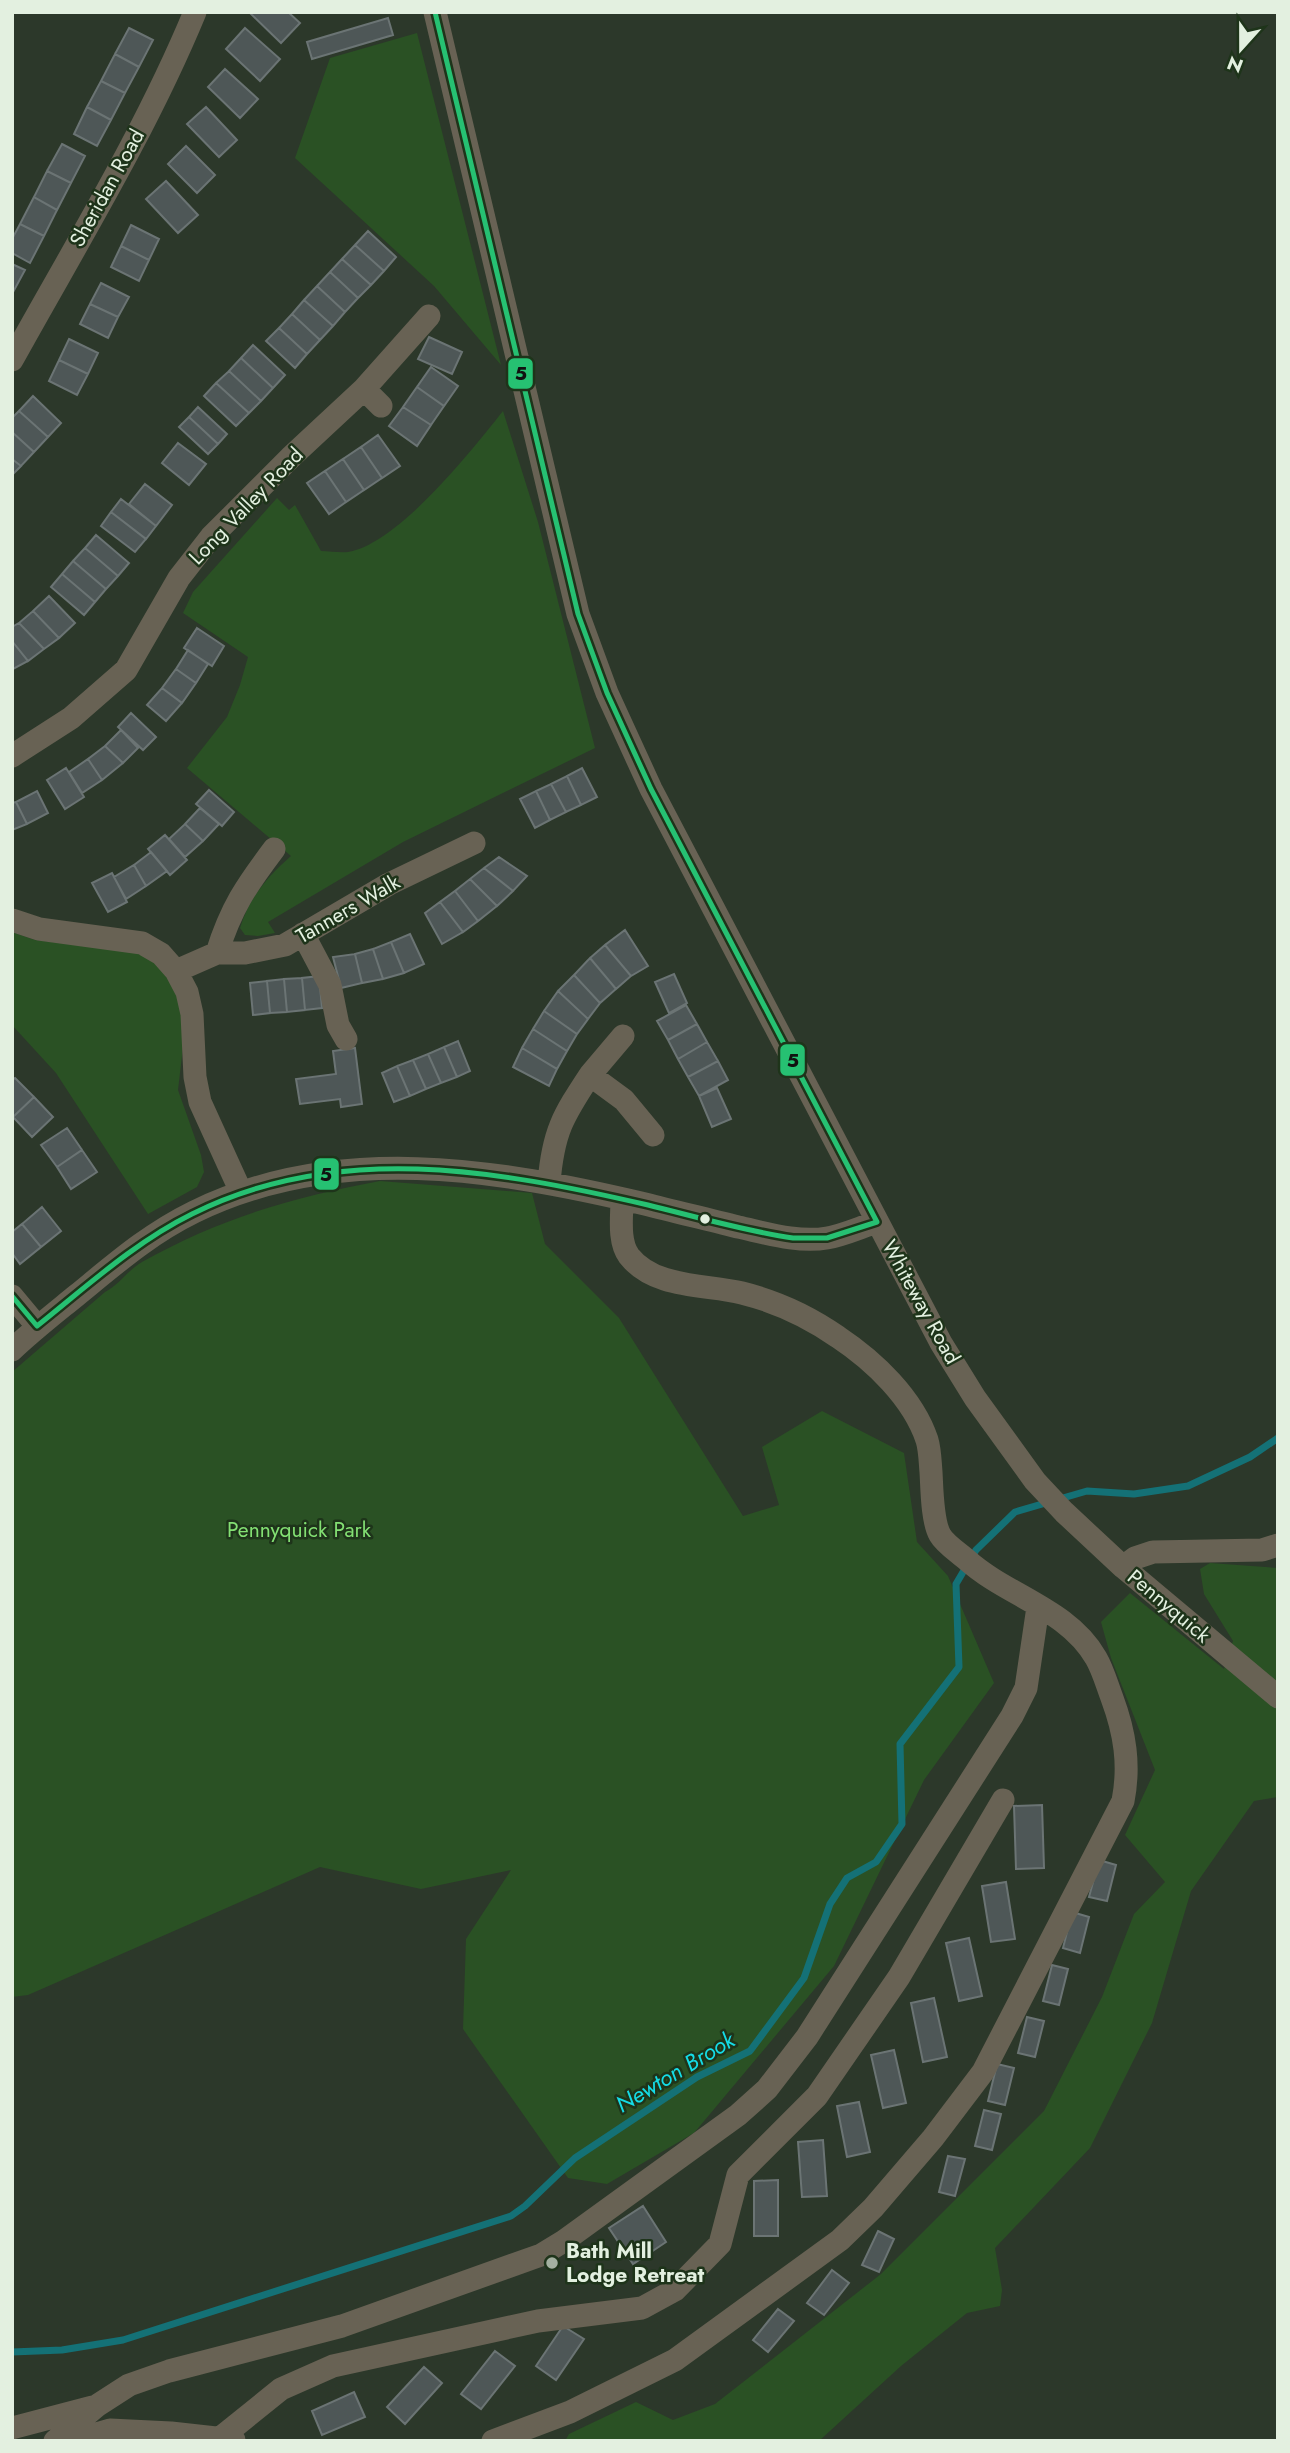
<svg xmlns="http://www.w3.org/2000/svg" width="1290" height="2453" font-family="Jost,sans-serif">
<rect width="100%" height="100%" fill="#2c382a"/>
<!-- green -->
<path fill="#2a5124" d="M417,33l84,332 -67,-79 -139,-128 35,-100z
M503,411l35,111 57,226 -192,94 -135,80 7,11 -17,3 -13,-1 -5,-7c9,-30 27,-51 51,-72l-104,-88 40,-51 13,-32 8,-28 -65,-44 10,-21 84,-94 12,12 6,-5 26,46c8,0 19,2 27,1 50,-8 124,-102 155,-141z
M12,932l23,8 102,12 31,19 19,42 -9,77 23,65 3,17 -7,15 -49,27 -92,-141 -44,-48z
M380,1181l152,12 13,51 74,74 124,198 36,-11 -17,-58 60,-36 82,42 13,89 31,34 46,107 -70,97 -90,186 -140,167 -87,51 -39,-6 -105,-149 3,-90 45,-69 -90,19 -101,-22 -292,128 -16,2v-625l93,-80c15,-8 23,-22 37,-30 78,-44 152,-65 238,-81z
M1210,1563l68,5v229l-24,4 -63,90 -39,132 -62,125 -95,100 7,42 -2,16 -33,7 -66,53 -82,75h-254l4,-7 67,-32 37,18 42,-16 166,-130 163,-163 58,-114 32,-83 31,-32 -40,-47 30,-65 -44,-112 -10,-36 29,-29 94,76 9,-28 -29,-47 -4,-25z"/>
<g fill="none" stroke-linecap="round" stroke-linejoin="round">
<!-- stream -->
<path stroke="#147176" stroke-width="7" d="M12,2352l50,-2 61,-10 388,-124 14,-10 50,-48 122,-81 53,-26 54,-73 26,-74 17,-26 29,-16 26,-38 -2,-80 59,-77 -3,-83 20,-34 39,-38 72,-21 47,3 54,-8 62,-29 28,-19"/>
</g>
<!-- building -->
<path fill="#4e5757" stroke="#6b7474" stroke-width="2" d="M249,12h39l12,11 -19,20z
M388,18l5,17 -81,24 -5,-17z
M129,28l24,12 -14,27 -24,-13z
M245,28l35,31 -20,22 -34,-32z
M115,54l24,13 -14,26 -24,-12z
M225,69l33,30 -18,19 -32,-31z
M101,81l24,12 -14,27 -24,-13z
M87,107l24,13 -14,26 -23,-12z
M206,107l31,33 -18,17 -32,-33z
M62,144l23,12 -14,27 -24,-12z
M186,146l29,29 -18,18 -29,-29z
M47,171l24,12 -14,27 -23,-13z
M166,181l32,34 -20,18 -32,-34z
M34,197l23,13 -13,26 -24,-12z
M20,224l24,12 -14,27 -18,-10v-14z
M131,225l28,14 -10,21 -28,-14z
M368,231l28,26 -12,14 -29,-26z
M355,245l29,26 -13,14 -29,-26z
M121,246l28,14 -10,21 -28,-14z
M342,259l29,26 -13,13 -28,-26z
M12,264l13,6 -13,24z
M330,272l28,26 -13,14 -28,-26z
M101,283l28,14 -11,20 -28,-13z
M317,286l28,26 -12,14 -29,-26z
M304,300l29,26 -13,14 -28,-26z
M90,304l28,13 -10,21 -28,-14z
M292,314l28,26 -13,14 -28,-26z
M279,328l28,26 -12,14 -29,-27z
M429,337l33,15 -10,22 -34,-15z
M69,339l29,14 -10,21 -29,-14z
M253,345l32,30 -12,13 -32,-30z
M241,358l32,30 -12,13 -32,-30z
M59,360l29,14 -11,21 -28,-14z
M431,367l27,19 -14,20 -27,-19z
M229,371l32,30 -12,12 -33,-30z
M216,383l33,30 -13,13 -32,-30z
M417,387l27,19 -13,19 -28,-18z
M33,396l28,27 -13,14 -29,-26z
M198,407l29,27 -9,10 -29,-27z
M403,407l28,18 -14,21 -28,-20z
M19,411l29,26 -14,15 -22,-20v-14z
M189,417l29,27 -10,10 -29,-27z
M12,432l22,20 -13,14 -9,-7z
M378,435l22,31 -18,12 -21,-31z
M178,443l28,21 -17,21 -27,-22z
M361,447l21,31 -18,12 -21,-31z
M12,459l9,7 -9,9z
M343,459l21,31 -18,12 -21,-31z
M325,471l21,31 -17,12 -22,-31z
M145,484l27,21 -16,21 -27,-22z
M121,499l35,27 -10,13 -35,-27z
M111,512l35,27 -11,13 -34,-26z
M96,535l33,28 -11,13 -33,-28z
M85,548l33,28 -12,13 -33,-28z
M73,561l33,28 -11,13 -33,-28z
M62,574l33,28 -11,13 -33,-28z
M49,596l26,27 -16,15 -26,-27z
M33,611l26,27 -15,11 -25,-26z
M19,623l25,26 -16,12 -16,-20v-14z
M197,628l27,18 -12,20 -28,-18z
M12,641l16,20 -15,8h-1z
M188,650l20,14 -12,19 -20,-14z
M176,669l20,14 -14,20 -20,-15z
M162,688l20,15 -16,18 -19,-16z
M131,713l25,24 -13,13 -25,-23z
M121,730l17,18 -15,15 -18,-17z
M105,746l18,17 -21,17 -14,-21z
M88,759l14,21 -20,13 -13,-21z
M66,768l18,29 -19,12 -18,-29z
M582,768l15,29 -16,8 -14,-29z
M567,776l14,29 -15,7 -15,-28z
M551,784l15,28 -16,8 -14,-29z
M209,790l25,22 -12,14 -26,-22z
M37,791l11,22 -21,11 -11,-22z
M536,791l14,29 -15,8 -15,-29z
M16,802l11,22 -15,6v-27z
M200,808l19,16 -16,17 -18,-17z
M185,824l18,17 -18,16 -16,-18z
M165,835l22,25 -17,15 -22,-26z
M151,852l16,19 -21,15 -12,-21z
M499,857l28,19 -14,15 -29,-23z
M134,865l12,21 -20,13 -12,-22z
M484,868l29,23 -16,15 -27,-27z
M112,873l15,29 -19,10 -16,-29z
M470,879l27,27 -19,15 -23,-30z
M455,891l23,30 -15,11 -23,-30z
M440,902l23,30 -21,12 -17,-31z
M625,930l23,36 -17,10 -26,-31z
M410,934l14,30 -20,9 -13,-31z
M391,942l13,31 -21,6 -10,-30z
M605,945l26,31 -15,13 -26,-31z
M373,949l10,30 -21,4 -7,-29z
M355,954l7,29 -21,5 -8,-31z
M590,958l26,31 -16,14 -26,-28z
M674,974l13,29 -18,10 -14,-31z
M574,975l26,28 -12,16 -30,-28z
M319,976l3,32 -17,2 -3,-32z
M302,978l3,32 -18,2 -3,-33z
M284,979l3,33 -17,1 -3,-32z
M267,981l3,32 -17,2 -3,-32z
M558,991l30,28 -11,15 -33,-23z
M686,1005l11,19 -29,16 -11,-19z
M544,1011l33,23 -10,17 -34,-22z
M697,1024l10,18 -29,17 -10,-19z
M533,1029l34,22 -10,18 -35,-21z
M458,1041l12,30 -13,6 -13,-30z
M707,1042l11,19 -30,16 -10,-18z
M444,1047l13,30 -16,6 -13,-29z
M355,1048l7,56 -21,3 -1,-8 -40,5 -4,-25 40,-5 -3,-23z
M522,1048l35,21 -8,17 -36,-19z
M428,1054l13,29 -15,6 -13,-29z
M413,1060l13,29 -16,7 -13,-30z
M718,1061l10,19 -29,16 -11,-19z
M397,1066l13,30 -16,6 -12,-29z
M15,1078l19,19 -21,20 -1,-37z
M717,1088l14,31 -19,8 -13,-31z
M34,1097l19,20 -21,20 -19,-20z
M67,1128l15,22 -25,17 -16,-22z
M82,1150l15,22 -26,17 -14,-22z
M42,1207l19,24 -20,16 -19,-23z
M22,1224l19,23 -21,17 -8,-11v-21z
M1042,1805l2,63 -28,1 -2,-63z
M1099,1860l17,5 -9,36 -18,-4z
M1006,1882l9,57 -24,3 -9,-56z
M1072,1912l17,5 -9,36 -17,-5z
M969,1938l13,58 -23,5 -13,-58z
M1052,1965l16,4 -9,36 -16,-4z
M934,1998l13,59 -24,5 -12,-59z
M1027,2017l17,4 -9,36 -17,-4z
M894,2050l12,53 -23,5 -12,-53z
M997,2064l17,4 -9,37 -17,-4z
M859,2102l11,50 -23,5 -10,-51z
M984,2110l17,4 -9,36 -17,-4z
M823,2140l4,56 -25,1 -4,-55z
M948,2156l17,3 -10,37 -16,-4z
M778,2180v56h-24v-55z
M643,2206l23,36 -33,22 -24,-36z
M878,2231l16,8 -15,33 -17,-7z
M832,2270l17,13 -25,32 -17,-12z
M778,2309l16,12 -26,31 -15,-12z
M563,2326l21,13 -28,41 -20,-14z
M495,2351l20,15 -34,43 -20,-15z
M424,2367l18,16 -37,41 -18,-17z
M354,2392l11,25 -43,18 -10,-24z"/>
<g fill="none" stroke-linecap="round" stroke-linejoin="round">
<!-- minor -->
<path stroke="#686254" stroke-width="23" d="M435,12l143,602 29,79 44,96 290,554 34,55 60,83 29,31 59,55 155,130
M12,360c63,-114 133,-227 183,-348
M364,389l17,17
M12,756l59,-38 55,-48 53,-92 32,-41 81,-81 72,-67 65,-73
M12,920l27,9 103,14 19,11 15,17 11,21 5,22 3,63 5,25 41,90
M303,934l27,51 8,40 8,14
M217,953c14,-45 29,-67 57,-104
M176,971l41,-18h28l40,-8 104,-61 85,-41
M590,1075l33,-39
M549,1183c4,-51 14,-67 41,-108l34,25 29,35
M12,1296l25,30
M12,1350c21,-20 43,-37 65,-55 38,-31 72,-61 117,-83 143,-70 302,-43 451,-8 31,8 62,15 93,23 28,6 60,16 89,11 17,-3 34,-11 50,-16
M1123,1567l12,-9 18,-6 109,-2 16,-5
M12,2428l80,-21
M219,2439l62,-50 52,-23 205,-45 104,-13 33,-18 45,-46 18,-69 79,-79 82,-119 104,-177
M55,2441l43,-36 31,-20 40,-14 173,-45 199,-71 23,-14 174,-126 29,-26 40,-52 205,-321 14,-28 12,-81
M72,2441l38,-11 61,3 63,7
M493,2441l77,-29 105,-52 165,-120 33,-32 60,-70 50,-66 140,-271c7,-36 2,-68 -11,-103 -5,-13 -9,-28 -16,-40 -28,-49 -89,-62 -129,-98 -8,-7 -22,-16 -27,-25 -8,-14 -8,-47 -9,-63 -1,-11 -1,-22 -4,-32 -14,-42 -53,-79 -89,-103 -30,-21 -60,-35 -96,-44 -36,-9 -87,-4 -113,-37 -11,-15 -7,-40 -7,-57"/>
<defs>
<path id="bus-1" d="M12,1296l25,30c49,-39 98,-84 155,-112 146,-73 304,-44 456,-9 49,12 97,26 145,33h34l50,-16 -226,-433 -44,-96 -29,-79 -143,-602"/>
</defs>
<!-- bus-1 casing -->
<use href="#bus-1" stroke="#1e341a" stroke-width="10"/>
<!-- bus-1 -->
<use href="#bus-1" stroke="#26c172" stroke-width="5"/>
</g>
<!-- markers -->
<circle fill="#e3f0e0" stroke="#1e341a" stroke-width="2.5" cx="705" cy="1219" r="6"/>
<circle fill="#a3b0a0" stroke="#1e341a" stroke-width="2.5" cx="552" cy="2263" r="7"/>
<g text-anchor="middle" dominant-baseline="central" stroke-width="5" stroke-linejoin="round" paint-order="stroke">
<!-- street labels -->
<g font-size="21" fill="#e3f0e0" stroke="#1e341a">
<text transform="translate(107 188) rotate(-61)">Sheridan Road</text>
<text transform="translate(246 506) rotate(-46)">Long Valley Road</text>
<text transform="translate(348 909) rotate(-30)">Tanners Walk</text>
<text transform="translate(921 1302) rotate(61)">Whiteway Road</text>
<text transform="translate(1169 1606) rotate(40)">Pennyquick</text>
</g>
<!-- park labels -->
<g font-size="21" fill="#83e073" stroke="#1e341a">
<text x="299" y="1530">Pennyquick Park</text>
</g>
<!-- poi labels -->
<g font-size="21" font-weight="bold" fill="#e3f0e0" stroke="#1e341a" text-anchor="start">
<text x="566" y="2251">Bath Mill<tspan x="566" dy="24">Lodge Retreat</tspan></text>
</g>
<!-- water labels -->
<g font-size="23" font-style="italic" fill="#15dce6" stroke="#1e341a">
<text transform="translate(675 2072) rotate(-31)">Newton Brook</text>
</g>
</g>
<g stroke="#1e341a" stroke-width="2.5">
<rect x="507" y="357" width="27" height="33" rx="7" fill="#26c172"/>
<rect x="779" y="1043" width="27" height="34" rx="7" fill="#26c172"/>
<rect x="313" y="1157" width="27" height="34" rx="7" fill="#26c172"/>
</g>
<g font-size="19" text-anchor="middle" font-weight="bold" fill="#111">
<text x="521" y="380">5</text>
<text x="793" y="1067">5</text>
<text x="326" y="1181">5</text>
</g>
<!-- border -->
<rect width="1290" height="2453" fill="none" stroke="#e3f0e0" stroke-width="28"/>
<!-- north arrow -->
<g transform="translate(1241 49) rotate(201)" stroke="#1e341a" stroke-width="5" paint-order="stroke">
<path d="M0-5L12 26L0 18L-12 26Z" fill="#e3f0e0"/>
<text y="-10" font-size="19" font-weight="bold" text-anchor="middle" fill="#e3f0e0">N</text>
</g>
</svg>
